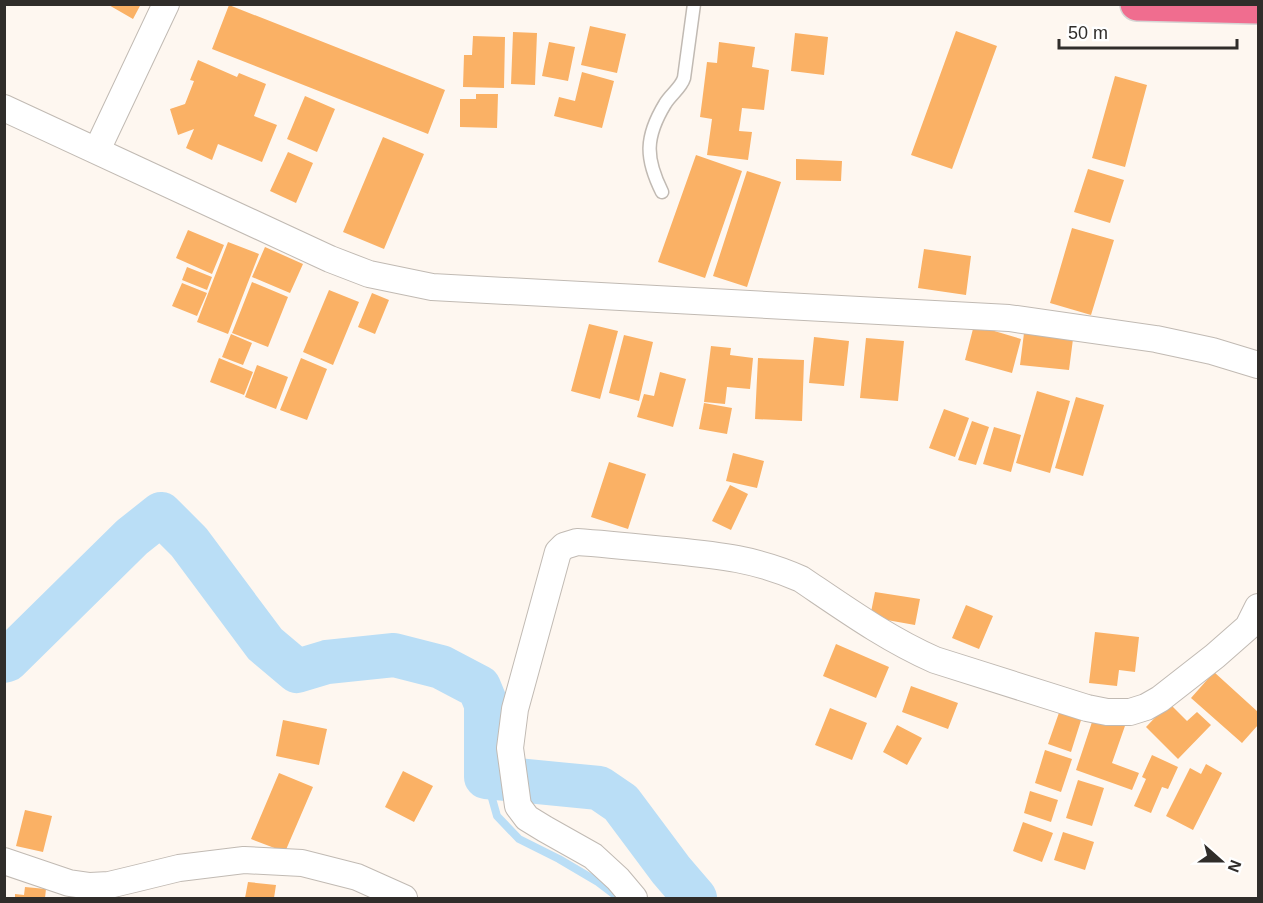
<svg xmlns="http://www.w3.org/2000/svg" width="1263" height="903" font-family="Helvetica,sans-serif">
<rect width="100%" height="100%" fill="#fef7f0"/>
<g fill="none" stroke-linecap="round" stroke-linejoin="round">
<!-- stream -->
<path stroke="#badef6" stroke-width="8" d="M486,777l11,39 22,23 40,20 39,23 21,16"/>
<!-- river -->
<path stroke="#badef6" stroke-width="44" d="M4,661l3,-1 125,-123 29,-23 28,28 76,102 32,27 30,-9 67,-7 47,12 38,20 7,17v73l113,11 22,15 50,67 24,28"/>
</g>
<!-- building -->
<path fill="#fab165" d="M107,4h34l-8,15z
M229,5l216,85 -17,44 -216,-85z
M590,26l36,8 -9,39 -36,-8z
M956,31l41,15 -45,123 -41,-14z
M513,32l24,1 -2,52 -24,-1z
M795,33l33,4 -4,38 -33,-4z
M473,36l32,1 -1,51 -41,-1 1,-32h8z
M549,42l26,5 -7,34 -26,-5z
M719,42l36,5 -3,20 17,3 -5,40 -22,-2 -3,23 13,1 -4,28 -41,-5 5,-36 -12,-2 2,-15 5,-40 10,1z
M198,60l39,17 2,-4 27,11 -12,32 23,9 -15,37 -44,-18 -6,16 -26,-12 8,-19 -16,6 -8,-26 15,-5 9,-23 -4,-1z
M582,72l32,9 -12,47 -48,-12 5,-19 16,4z
M1115,76l32,9 -22,82 -33,-9z
M476,94h22l-1,34 -37,-1v-28h16z
M305,96l30,13 -18,43 -30,-13z
M383,137l41,17 -40,95 -41,-17z
M288,152l25,11 -17,40 -26,-12z
M696,155l46,16 -37,107 -47,-16z
M796,159l46,2 -1,20 -45,-1z
M1088,169l36,11 -14,43 -36,-11z
M747,171l34,11 -34,105 -34,-11z
M1072,228l42,12 -23,75 -41,-12z
M188,230l36,15 -12,29 -36,-16z
M228,242l31,12 -31,80 -31,-12z
M265,247l38,17 -13,29 -38,-16z
M924,249l47,7 -5,39 -48,-7z
M187,267l25,10 -5,13 -25,-10z
M252,282l36,15 -20,50 -36,-14z
M182,283l25,10 -10,23 -25,-10z
M329,290l30,12 -26,63 -30,-13z
M372,293l17,7 -14,34 -17,-7z
M589,324l29,7 -18,68 -29,-8z
M974,325l47,14 -9,34 -47,-13z
M1024,333l49,6 -4,31 -49,-5z
M231,334l21,9 -9,22 -21,-8z
M624,335l29,7 -14,59 -30,-8z
M814,337l35,4 -5,45 -35,-3z
M866,338l38,3 -6,60 -38,-3z
M711,346l20,2 -1,7 23,3 -3,31 -23,-2 -2,17 -21,-2z
M219,358l34,14 -9,23 -34,-13z
M301,358l26,11 -20,51 -27,-10z
M758,358l46,2 -2,61 -47,-2z
M257,365l31,12 -12,32 -31,-12z
M660,372l26,7 -13,48 -36,-10 7,-23 10,2z
M1037,391l33,10 -20,72 -34,-10z
M1076,397l28,8 -21,71 -28,-8z
M704,403l28,5 -5,26 -28,-5z
M944,409l25,9 -14,39 -26,-9z
M972,421l17,6 -13,38 -18,-5z
M994,427l27,8 -10,37 -28,-8z
M733,453l31,8 -7,27 -31,-7z
M609,462l37,12 -18,55 -37,-12z
M730,485l18,9 -17,36 -19,-9z
M875,592l45,7 -5,26 -45,-8z
M966,605l27,11 -14,33 -27,-11z
M1095,632l44,5 -4,35 -16,-2 -2,16 -28,-3z
M836,644l53,23 -13,31 -53,-22z
M1214,672l44,40v13l-16,18 -51,-45z
M911,686l47,17 -10,26 -46,-17z
M1169,703l18,18 10,-9 14,13 -33,34 -32,-32z
M1061,707l22,7 -12,38 -23,-8z
M830,708l37,15 -15,37 -37,-15z
M1095,713l31,10 -14,40 27,10 -7,17 -56,-20z
M283,720l44,9 -8,36 -43,-9z
M897,725l25,13 -15,27 -24,-13z
M1045,750l27,9 -11,33 -26,-9z
M1152,755l26,12 -10,22 -6,-2 -11,26 -17,-7 12,-27 -4,-2z
M1206,764l16,9 -29,57 -27,-14 24,-48 11,6z
M403,771l30,15 -19,36 -29,-15z
M279,773l34,14 -28,65 -34,-13z
M1078,780l26,8 -12,38 -26,-8z
M1030,791l28,9 -7,22 -27,-9z
M25,810l27,6 -9,36 -27,-6z
M1023,822l30,11 -11,29 -29,-11z
M1063,832l31,10 -9,28 -31,-10z
M248,882l28,3 -2,13h-29z
M25,887l21,2 -1,9h-30v-4l9,1z"/>
<g fill="none" stroke-linecap="round" stroke-linejoin="round">
<defs>
<path id="lane" d="M662,192c-17,-34 -17,-55 3,-88 5,-9 16,-16 19,-26l10,-74"/>
<path id="street" d="M4,108l326,151 39,15 63,13 577,31 147,21 56,12 46,14
M97,150l69,-146
M4,861l65,22 21,3 19,-1 25,-6 45,-11 65,-8 58,3 55,14 47,21
M634,898l-16,-19 -25,-23 -48,-27 -18,-11 -9,-12 -8,-58 5,-39 43,-157 6,-6 13,-4c29,2 58,5 88,8 50,5 89,8 136,29 43,29 86,60 134,81l152,48 20,4h23l16,-5 14,-8 55,-43 33,-29 10,-20"/>
<path id="highway" d="M1137,4l121,3"/>
</defs>
<!-- lane casing -->
<use href="#lane" stroke="#c1bab3" stroke-width="15"/>
<!-- street casing -->
<use href="#street" stroke="#c1bab3" stroke-width="28"/>
<!-- highway casing -->
<use href="#highway" stroke="#d6d5d4" stroke-width="36"/>
<!-- lane -->
<use href="#lane" stroke="#fff" stroke-width="12"/>
<!-- street -->
<use href="#street" stroke="#fff" stroke-width="26"/>
<!-- highway -->
<use href="#highway" stroke="#f06d8f" stroke-width="33"/>
</g>
<!-- border -->
<rect width="1263" height="903" fill="none" stroke="#302d2a" stroke-width="12"/>
<!-- north arrow -->
<g transform="translate(1221 861) rotate(111)" stroke="#ffffff" stroke-width="4.5" paint-order="stroke">
<path d="M0-4.5L10 22L0 15L-10 22Z" fill="#302d2a"/>
<text y="-9" font-size="16" font-weight="bold" text-anchor="middle" fill="#302d2a">N</text>
</g>
<!-- scale -->
<path d="M1059 39v9h178v-9" fill="none" stroke="#302d2a" stroke-width="3"/>
<text x="1068" y="39" font-size="18" fill="#302d2a" stroke="#ffffff" stroke-width="4.5" paint-order="stroke">50 m</text>
</svg>
